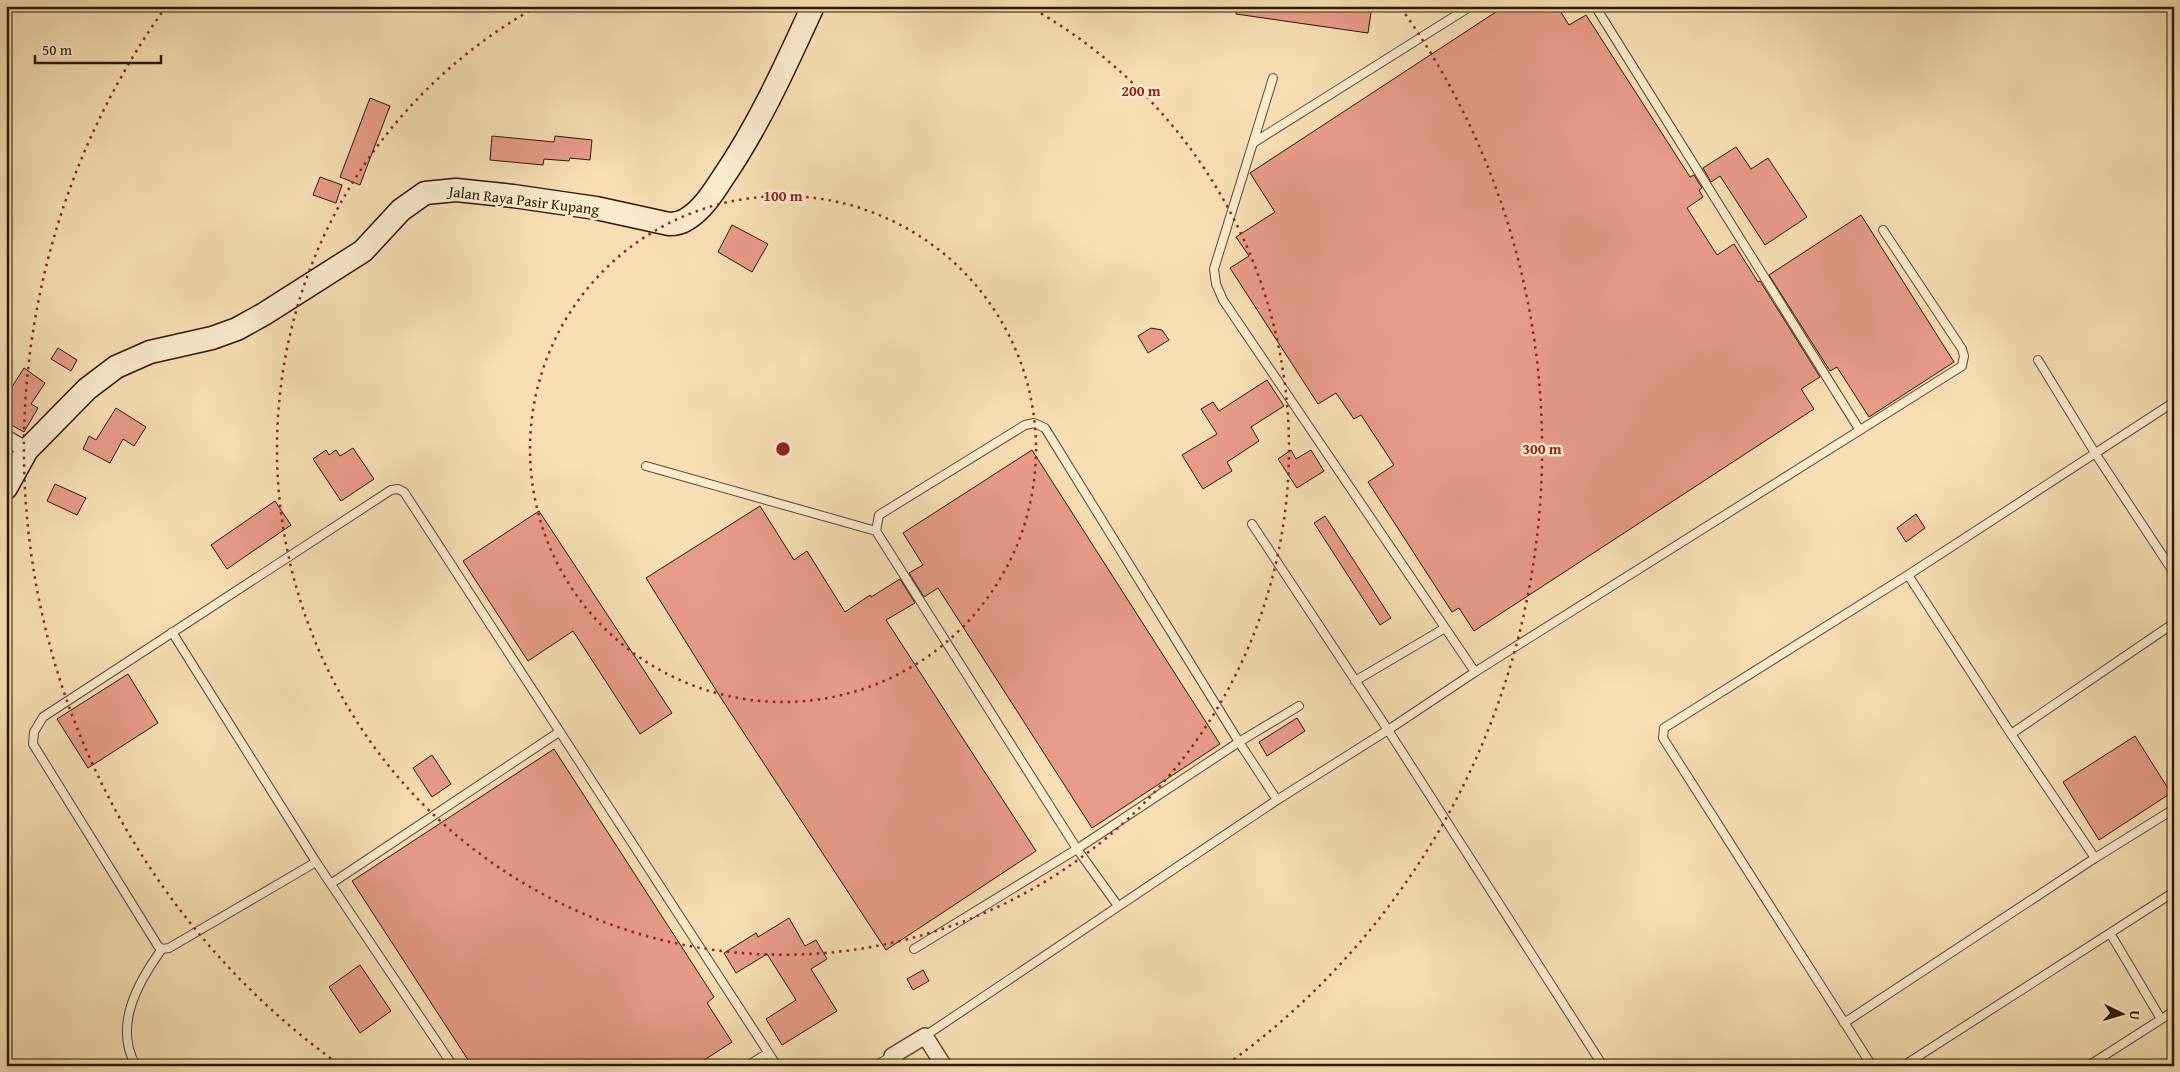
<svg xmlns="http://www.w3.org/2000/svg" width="2180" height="1072" font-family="'Gentium Book Plus',serif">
<rect width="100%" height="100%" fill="#f8deb4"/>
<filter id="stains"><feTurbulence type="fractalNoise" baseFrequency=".004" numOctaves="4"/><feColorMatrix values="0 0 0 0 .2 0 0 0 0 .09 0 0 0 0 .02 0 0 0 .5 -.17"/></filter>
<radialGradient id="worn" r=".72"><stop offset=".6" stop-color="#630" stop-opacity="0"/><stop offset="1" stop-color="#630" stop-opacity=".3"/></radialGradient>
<!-- building -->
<path fill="#e79c8a" stroke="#2c1800" d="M1237,6h135l-4,27 -132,-19z
M1505,6h52l12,19 17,-10 104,162 4,-2 8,13 -3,2 4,7 -16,11 30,47 17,-11 24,38 2,-1 60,96 -19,12 13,20 -340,222 -15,-23 -7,4 -84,-130 26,-17 -33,-50 -7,4 -18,-26 -18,11 -88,-136 19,-12 -13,-19 39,-25 -25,-39z
M370,98l20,8 -30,79 -20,-8z
M492,136l62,6 1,-6 37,4 -2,20 -20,-2 -1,3 -25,-2 -1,6 -53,-5z
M1736,147l15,22 17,-11 39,59 -42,28 -45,-69 -9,6 -8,-14z
M320,177l22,8 -6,18 -23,-8z
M1861,215l93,147 -85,55 -32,-50 -7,4 -61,-96z
M732,225l36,19 -16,28 -34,-20z
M1151,328l11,2 7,10 -21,13 -10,-17z
M58,348l19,12 -6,11 -20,-12z
M24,368l21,15 -14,21 7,4 -14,24 -18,-10v-26z
M1267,380l17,26 -33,21 8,14 -32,21 5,9 -29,18 -21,-34 35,-21 -16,-25 12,-7 6,9z
M116,408l30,19 -12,19 -11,-7 -13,24 -27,-14 6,-13 7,4z
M353,448l21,31 -33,22 -28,-42 13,-9 3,5 7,-5 4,6z
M1032,450l188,294 -128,84 -154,-240 -14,9 -15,-24 14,-8 -20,-32z
M1291,450l5,9 15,-9 13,21 -27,17 -19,-29z
M55,484l31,14 -9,17 -30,-14z
M275,501l16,24 -64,44 -16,-24z
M760,506l34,54 13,-9 38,61 25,-17 1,2 29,-18 15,24 -29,17 150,231 -150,99 -167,-255 -73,-117z
M539,511l133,202 -32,21 -67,-103 -45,30 -65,-100z
M1916,514l9,14 -19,14 -9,-14z
M1325,516l66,102 -11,7 -66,-102z
M128,674l30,49 -70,45 -31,-49z
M1297,718l8,13 -38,25 -8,-14z
M2135,736l36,57 -72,47 -36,-58z
M554,749l160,248 -7,6 25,39 -37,24h-223l-120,-185z
M432,755l19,29 -19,13 -19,-29z
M789,918l16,28 11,-6 11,19 -16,10 26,42 -55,34 -16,-26 30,-19 -29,-46 -31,19 -12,-20 32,-20 2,4z
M360,965l31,46 -31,22 -31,-46z
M923,970l6,11 -16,9 -6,-11z"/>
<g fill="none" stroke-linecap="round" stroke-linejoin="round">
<defs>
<path id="lane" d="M1595,6l264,423
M1273,78l-59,191 2,15 7,16 252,372
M1253,143l218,-137
M2038,360l57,93 79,120
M646,466l230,65 201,318 41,57
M1252,524l136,206 215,336
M876,531l3,-16 146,-90 9,-2 11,5 194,314 38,58
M1908,575l103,159 84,124
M172,632l144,230 137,204
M1355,681l90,-53
M2011,734l163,-111
M316,862l-147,86 -7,1 -4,-3 -125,-202 1,-12 9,-15 348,-227 7,-1 6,3 373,574
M332,883l227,-151
M2110,933l51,86
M914,949l163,-100 162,-107 60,-36
M1844,1023l251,-165 79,-49
M925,1036l352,-236 111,-70 87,-58 487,-306 2,-10 -2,-7 -79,-119
M136,1066c-23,-40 2,-84 26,-117
M747,1066l21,-13
M875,1066l17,-10
M1872,1066l-209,-328 1,-10 244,-153 266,-173
M1903,1066l271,-174
M2088,1066l86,-55"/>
<path id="street" d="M6,438l21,12
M898,1066l-6,-10 33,-20 19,30"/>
<path id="secondary" d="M6,488l21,-38 60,-61 29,-22 34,-15 62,-14 25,-9 27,-15 99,-63 38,-41 24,-17 31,-3 57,6 83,12 73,16c7,0 12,-1 18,-5 15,-9 26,-26 35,-40 37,-54 64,-114 91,-173"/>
</defs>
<!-- lane casing -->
<use href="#lane" stroke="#5f4a2d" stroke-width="10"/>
<!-- street casing -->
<use href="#street" stroke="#5f4a2d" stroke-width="18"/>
<!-- secondary casing -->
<use href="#secondary" stroke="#2c1800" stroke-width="25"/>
<!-- lane -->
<use href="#lane" stroke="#faeace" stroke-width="8"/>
<!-- street -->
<use href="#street" stroke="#faeace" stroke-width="15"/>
<!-- secondary -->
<use href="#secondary" stroke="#faeace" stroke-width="22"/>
</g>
<!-- distance rings -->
<g fill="none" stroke="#8f2418" stroke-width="2.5" stroke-dasharray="2.5 5">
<circle cx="783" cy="449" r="253"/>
<path d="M1028 6A506 506 0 1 1 538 6"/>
<path d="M337 1063A759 759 0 0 1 165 8M1401 8A759 759 0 0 1 1229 1063"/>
</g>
<g text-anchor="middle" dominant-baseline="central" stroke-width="5" stroke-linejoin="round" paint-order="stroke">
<!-- street labels -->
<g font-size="15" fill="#2c1800" stroke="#faeace">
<text transform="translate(524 200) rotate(7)">Jalan Raya Pasir Kupang</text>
</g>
</g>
<circle cx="783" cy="449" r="8" fill="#8f2418" stroke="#faeace" stroke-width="2.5"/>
<g font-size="15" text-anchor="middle" font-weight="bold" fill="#8f2418" stroke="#faeace" stroke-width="5" stroke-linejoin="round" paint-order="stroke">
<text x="1141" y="96">200 m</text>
<text x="783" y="201">100 m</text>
<text x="1542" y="454">300 m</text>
</g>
<!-- margin -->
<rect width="2180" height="1072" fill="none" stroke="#f8deb4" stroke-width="25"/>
<rect x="8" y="8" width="2165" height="1057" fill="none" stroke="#2c1800" stroke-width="2.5"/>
<rect x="12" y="12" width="2155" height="1047" fill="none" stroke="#2c1800"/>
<!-- north arrow -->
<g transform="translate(2122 1014) rotate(95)" stroke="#faeace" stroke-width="4" paint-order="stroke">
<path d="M0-4L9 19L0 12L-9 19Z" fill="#2c1800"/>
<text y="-8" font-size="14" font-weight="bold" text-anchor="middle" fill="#2c1800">U</text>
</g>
<!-- scale -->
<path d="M35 55v8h126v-8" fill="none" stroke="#2c1800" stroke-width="2.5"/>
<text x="42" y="55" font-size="15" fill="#2c1800" stroke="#faeace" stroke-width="4" paint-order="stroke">50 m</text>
<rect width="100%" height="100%" filter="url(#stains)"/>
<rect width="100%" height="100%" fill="url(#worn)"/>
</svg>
